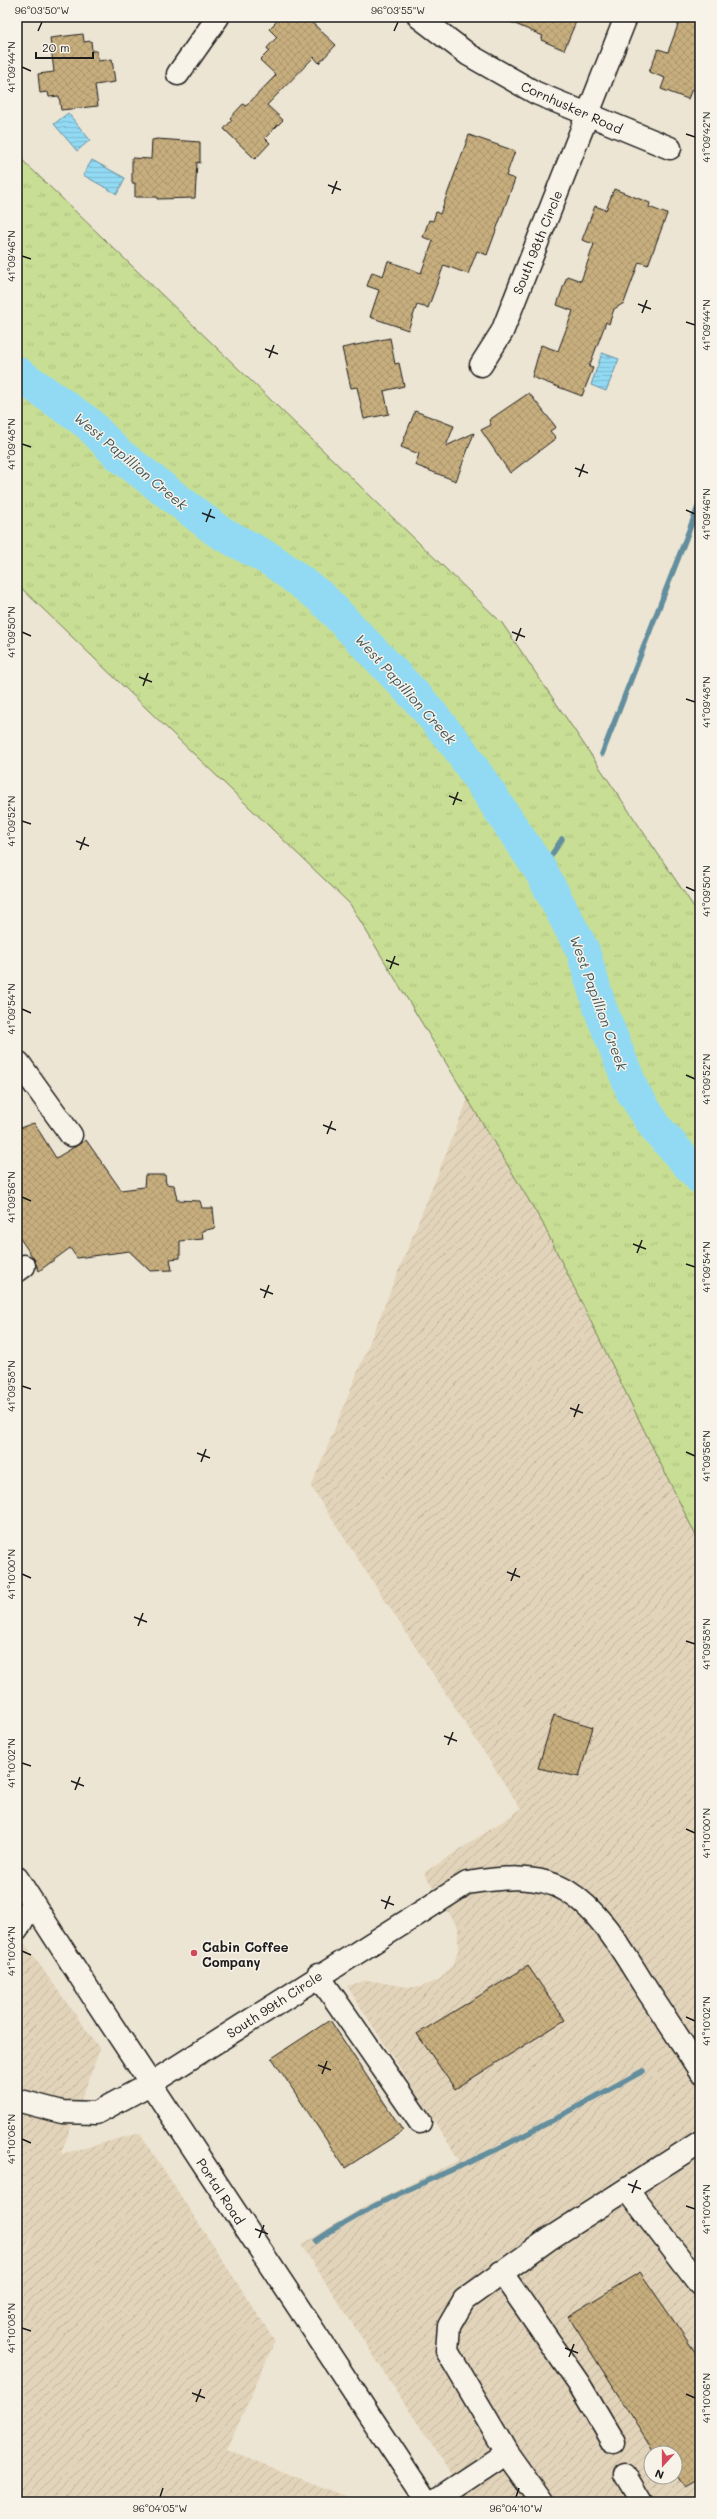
<svg xmlns="http://www.w3.org/2000/svg" width="717" height="2519" font-family="Mali,sans-serif">
<defs>
<pattern id="industrial-furrows" width="10" height="10" patternUnits="userSpaceOnUse"><rect width="10" height="10" fill="#e2d4ba"/><path d="M-1 1l2-2M0 10L10 0M9 11l2-2" fill="none" stroke="#c1b59f"/></pattern>
<pattern id="grass-tufts" width="24" height="20" patternUnits="userSpaceOnUse"><rect width="24" height="20" fill="#c8de94"/><path d="M3 7l-1-3M5 7V3M7 7l1-3M15 17l-1-3M17 17v-4M19 17l1-3" fill="none" stroke="#abbe7f"/></pattern>
<pattern id="water-rules" width="6" height="5" patternUnits="userSpaceOnUse"><rect width="6" height="5" fill="#92daf4"/><path d="M0 2.5h6" fill="none" stroke="#7dbad1"/></pattern>
<pattern id="building-cross-hatch" width="8" height="8" patternUnits="userSpaceOnUse"><rect width="8" height="8" fill="#c7ae7e"/><path d="M0 0l8 8M0 8l8-8" fill="none" stroke="#aa956c"/></pattern>
</defs>
<rect width="100%" height="100%" fill="#ede5d3"/>
<filter id="ink" filterUnits="userSpaceOnUse"><feTurbulence type="fractalNoise" baseFrequency=".025" numOctaves="2"/><feDisplacementMap in="SourceGraphic" scale="8" xChannelSelector="R" yChannelSelector="G"/><feConvolveMatrix kernelMatrix="1 2 1 2 8 2 1 2 1" color-interpolation-filters="sRGB"/></filter>
<g filter="url(#ink)">
<!-- industrial -->
<path fill="url(#industrial-furrows)" fill-rule="evenodd" d="M468,1099l74,123 158,322v958h-231l-168,-257 62,-38 96,-47 -112,-174 20,-6 41,7h13l19,-8 14,-16 4,-13v-22l-34,-55 97,-64 -210,-322zM651,2453h24v24h-24z
M17,1933l83,116 -39,105 79,-21 135,208 -48,109 126,49 3,3h-339v-226l21,-58 -21,54z"/>
<!-- grass -->
<path fill="url(#grass-tufts)" stroke="#727d58" d="M17,155l485,468 198,293v628l-158,-322 -192,-318 -333,-320z"/>
<!-- water -->
<path fill="url(#water-rules)" stroke="#638e9e" d="M68,113l22,27 -13,11 -23,-27z
M92,160l33,18 -8,16 -34,-19z
M602,353l17,6 -13,32 -15,-6z"/>
<g fill="none" stroke-linecap="round" stroke-linejoin="round">
<!-- stream -->
<path stroke="#638e9e" stroke-width="5.5" d="M602,754l98,-252
M541,871l21,-32
M316,2241c53,-38 115,-61 173,-88 53,-25 103,-55 154,-82"/>
<!-- river -->
<path stroke="#92daf4" stroke-width="34" d="M17,373l71,50 30,31 100,77 55,30 49,37 100,105 37,45 82,123 42,80 17,57 33,84 24,37 43,48"/>
</g>
<!-- building -->
<path fill="url(#building-cross-hatch)" stroke="#1c1c1c" d="M281,17h25l30,28 -17,18 -5,-6 -47,48 16,15 -18,18 5,5 -15,16 -31,-30 8,-9 -2,-2 13,-14 3,2 30,-31 -16,-15 9,-9 -2,-3 10,-11 -8,-8z
M499,17h79l-14,33 -23,-10 2,-4z
M681,17h19v75l-8,-3 -4,10 -27,-10 4,-11 -16,-6 9,-23 10,3z
M83,34l1,8 7,-1 1,10h5l1,10 14,-2 3,23 -20,3 3,21 -37,4 -2,-14 -10,1 -1,-5 -8,1 -2,-19 16,-2 -4,-34z
M469,135l46,16 -9,25 9,3 -28,76 -10,-4 -9,23 -24,-9 -16,43 -11,-3 -9,25 -38,-13 9,-27 -12,-4 5,-14 11,4 5,-15 33,12 12,-32 -10,-4 6,-17 4,1 3,-9 4,2z
M157,139l43,3v21l-3,-1 -2,36 -38,1v-2h-22v-14h-3v-25l19,1 1,-19z
M614,189l36,14 -1,4 18,7 -19,51 -9,-3 -15,41 -10,6 -5,15 -3,-2 -17,45 4,1 -11,28 -50,-19 9,-32 17,6 15,-40 -16,-6 10,-29 14,5 13,-37 -12,-4 13,-34 11,4z
M390,338l5,26 4,-1 5,23 -20,5 5,23 -25,5 -7,-32 -6,1 -9,-40z
M529,393l27,34 -6,4 6,7 -46,35 -29,-43 10,-5 -2,-5z
M415,411l39,15 -8,20 28,-13 -18,48 -41,-16 4,-11 -18,-7z
M34,1123l22,35 30,-18 35,50 23,-3 1,-12h20l1,9 8,1 3,15 23,1 2,7h11l2,20 -13,3 1,8 -23,2v17l-10,1 2,11 -22,1 -21,-20 -52,7 -7,-10 -31,23 -5,-12 -17,-25v-105z
M554,1715l39,12 -14,50 -41,-9z
M528,1966l37,54 -110,69 -38,-55z
M330,2020l73,111 -58,37 -73,-110z
M640,2272l60,87v118l-16,9 -9,-13v-20h-20l-87,-137z"/>
<g fill="none" stroke-linecap="round" stroke-linejoin="round">
<defs>
<path id="minor" d="M419,17l50,38 67,38 134,55
M178,74l40,-57
M481,365l21,-33 124,-315
M17,1065l2,-2 52,72
M17,1271l7,-5
M17,1930l15,-27
M318,1975l102,147
M17,2100l45,12 34,1 54,-29 317,-201c32,-5 71,-10 100,8 36,22 58,65 80,99 18,27 36,54 53,81
M627,2189l73,96
M501,2272l78,112 35,59
M507,2453l35,49
M625,2475l16,27
M433,2502l74,-49 -60,-102 2,-25 15,-26 85,-61 151,-97"/>
<path id="major" d="M17,1878l75,117 335,507"/>
</defs>
<!-- minor casing -->
<use href="#minor" stroke="#1c1c1c" stroke-width="25"/>
<!-- major casing -->
<use href="#major" stroke="#1c1c1c" stroke-width="25"/>
<!-- minor -->
<use href="#minor" stroke="#f7f3e8" stroke-width="22"/>
<!-- major -->
<use href="#major" stroke="#f7f3e8" stroke-width="22"/>
</g>
</g>
<!-- ticks -->
<path fill="none" stroke="#1c1c1c" stroke-width="1.5" d="M38,31l4,-9M394,31l4,-9M22,67l9,4M686,134l9,3M328,185l13,5M332,194l5,-13M22,256l9,3M638,304l13,5M642,313l5,-13M686,322l9,3M265,349l13,5M269,358l5,-13M22,444l9,3M575,468l13,5M579,477l5,-13M686,510l9,4M202,513l13,5M206,522l5,-13M22,632l9,4M512,632l13,5M516,641l5,-13M139,677l13,5M143,686l5,-13M686,699l9,3M449,796l13,5M453,805l5,-13M22,821l9,3M76,841l13,5M80,850l5,-13M686,887l9,4M386,960l13,5M390,969l5,-13M22,1009l9,4M686,1075l9,4M323,1125l13,5M327,1134l5,-13M22,1197l9,4M633,1244l13,5M637,1253l5,-13M686,1264l9,3M260,1289l13,5M264,1298l5,-13M22,1386l9,3M570,1408l13,5M574,1417l5,-13M686,1452l9,4M197,1453l13,5M201,1462l5,-13M507,1572l13,5M22,1574l9,4M511,1581l5,-13M134,1617l13,5M138,1626l5,-13M686,1641l9,3M444,1736l13,5M448,1745l5,-13M22,1763l9,3M71,1781l13,5M75,1790l5,-13M686,1829l9,4M381,1900l13,5M385,1909l5,-13M22,1951l9,4M686,2017l9,4M318,2065l13,5M322,2074l5,-13M22,2139l9,4M628,2184l13,5M632,2193l5,-13M686,2206l9,3M255,2229l13,5M259,2238l5,-13M22,2328l9,3M565,2348l13,5M569,2357l5,-13M192,2393l13,5M686,2394l9,4M196,2402l5,-13M160,2497l3,-9M516,2497l3,-9"/>
<!-- markers -->
<circle fill="#d1495b" stroke="#f7f3e8" stroke-width="1.5" cx="194" cy="1953" r="4"/>
<g text-anchor="middle" dominant-baseline="central" stroke-width="3" stroke-linejoin="round" paint-order="stroke">
<!-- street labels -->
<g font-size="13" fill="#1c1c1c" stroke="#f7f3e8">
<text transform="translate(572 107) rotate(24)">Cornhusker Road</text>
<text transform="translate(537 242) rotate(-68)">South 98th Circle</text>
<text transform="translate(274 2004) rotate(-33)">South 99th Circle</text>
<text transform="translate(221 2191) rotate(57)">Portal Road</text>
</g>
<!-- poi labels -->
<g font-size="13" font-weight="bold" fill="#1c1c1c" stroke="#f7f3e8" text-anchor="start">
<text x="202" y="1946">Cabin Coffee<tspan x="202" dy="15">Company</tspan></text>
</g>
<!-- water labels -->
<g font-size="14" font-style="italic" fill="#3f555d" stroke="#f7f3e8">
<text transform="translate(131 461) rotate(40)">West Papillion Creek</text>
<text transform="translate(406 689) rotate(48)">West Papillion Creek</text>
<text transform="translate(599 1003) rotate(70)">West Papillion Creek</text>
</g>
</g>
<!-- margin -->
<rect width="717" height="2519" fill="none" stroke="#f7f3e8" stroke-width="44"/>
<!-- north arrow -->
<g transform="translate(663 2465) rotate(201)"><circle r="19" fill="#f7f3e8" stroke="#9f9d96"/>
<path d="M0-3L7 15L0 10L-7 15Z" fill="#d1495b"/>
<text y="-6" font-size="11" font-weight="bold" text-anchor="middle" fill="#1c1c1c">N</text>
</g>
<!-- scale -->
<path d="M36 52v6h57v-6" fill="none" stroke="#1c1c1c" stroke-width="2"/>
<text x="42" y="52" font-size="12" fill="#1c1c1c" stroke="#f7f3e8" stroke-width="3" paint-order="stroke">20 m</text>
<rect x="22" y="22" width="673" height="2475" fill="none" stroke="#1c1c1c" stroke-width="1.5"/>
<g font-size="10" text-anchor="middle" fill="#1c1c1c">
<text x="42" y="14">96°03'50"W</text>
<text x="398" y="14">96°03'55"W</text>
<text transform="translate(11 67) rotate(-90)" y="4">41°09'44"N</text>
<text transform="translate(706 137) rotate(-90)" y="4">41°09'42"N</text>
<text transform="translate(11 256) rotate(-90)" y="4">41°09'46"N</text>
<text transform="translate(706 325) rotate(-90)" y="4">41°09'44"N</text>
<text transform="translate(11 444) rotate(-90)" y="4">41°09'48"N</text>
<text transform="translate(706 514) rotate(-90)" y="4">41°09'46"N</text>
<text transform="translate(11 632) rotate(-90)" y="4">41°09'50"N</text>
<text transform="translate(706 702) rotate(-90)" y="4">41°09'48"N</text>
<text transform="translate(11 821) rotate(-90)" y="4">41°09'52"N</text>
<text transform="translate(706 891) rotate(-90)" y="4">41°09'50"N</text>
<text transform="translate(11 1009) rotate(-90)" y="4">41°09'54"N</text>
<text transform="translate(706 1079) rotate(-90)" y="4">41°09'52"N</text>
<text transform="translate(11 1197) rotate(-90)" y="4">41°09'56"N</text>
<text transform="translate(706 1267) rotate(-90)" y="4">41°09'54"N</text>
<text transform="translate(11 1386) rotate(-90)" y="4">41°09'58"N</text>
<text transform="translate(706 1456) rotate(-90)" y="4">41°09'56"N</text>
<text transform="translate(11 1574) rotate(-90)" y="4">41°10'00"N</text>
<text transform="translate(706 1644) rotate(-90)" y="4">41°09'58"N</text>
<text transform="translate(11 1763) rotate(-90)" y="4">41°10'02"N</text>
<text transform="translate(706 1833) rotate(-90)" y="4">41°10'00"N</text>
<text transform="translate(11 1951) rotate(-90)" y="4">41°10'04"N</text>
<text transform="translate(706 2021) rotate(-90)" y="4">41°10'02"N</text>
<text transform="translate(11 2139) rotate(-90)" y="4">41°10'06"N</text>
<text transform="translate(706 2209) rotate(-90)" y="4">41°10'04"N</text>
<text transform="translate(11 2328) rotate(-90)" y="4">41°10'08"N</text>
<text transform="translate(706 2398) rotate(-90)" y="4">41°10'06"N</text>
<text x="160" y="2512">96°04'05"W</text>
<text x="516" y="2512">96°04'10"W</text>
</g>
</svg>
